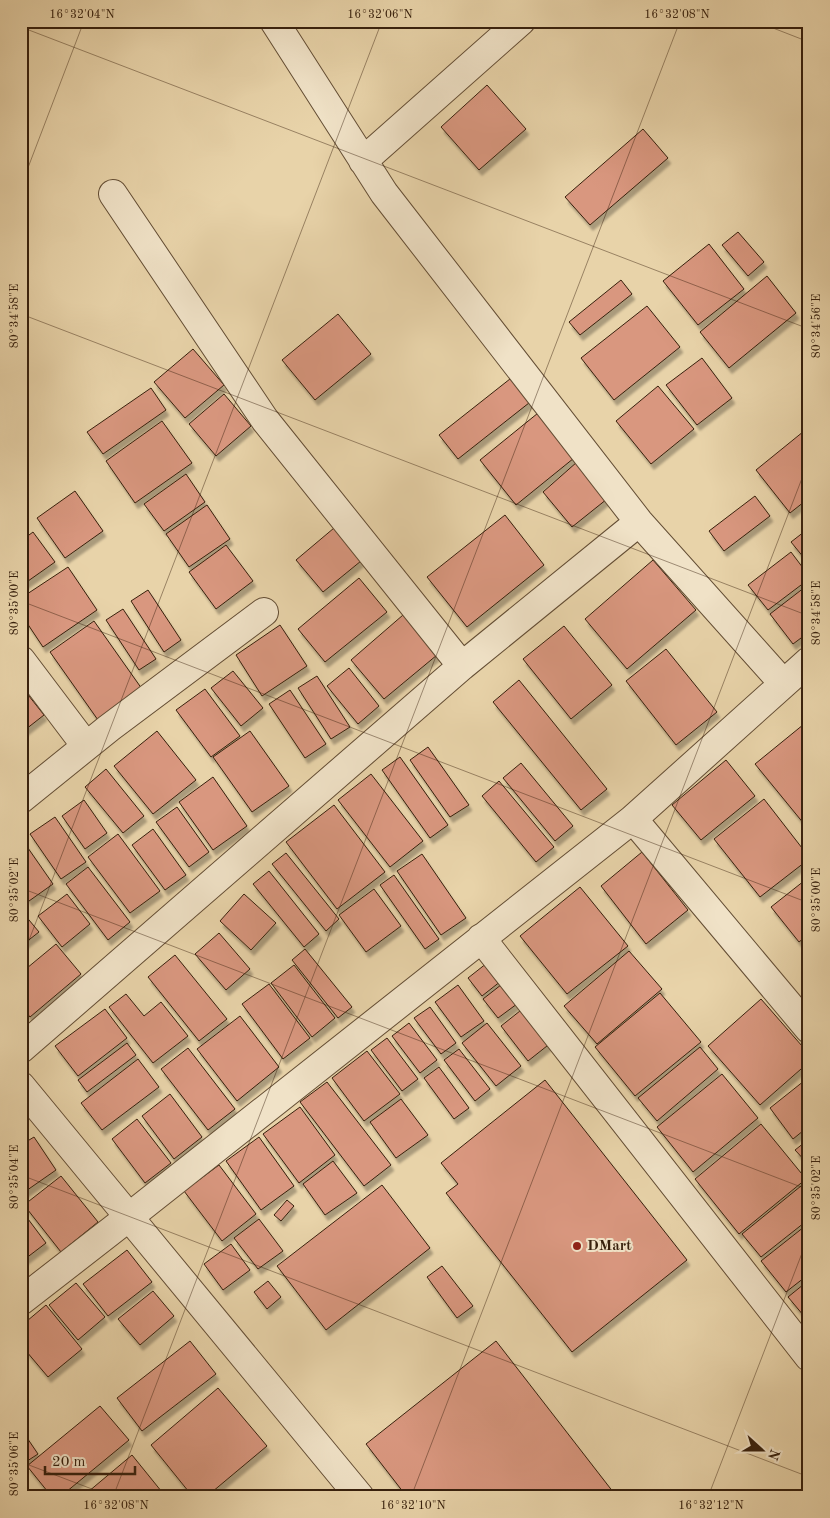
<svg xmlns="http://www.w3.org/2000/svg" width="830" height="1518" font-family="'Old Standard TT',serif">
<defs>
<filter id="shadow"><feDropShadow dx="3" dy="5.5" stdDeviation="1" flood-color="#0004"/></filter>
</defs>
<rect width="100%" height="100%" fill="#e8d3a9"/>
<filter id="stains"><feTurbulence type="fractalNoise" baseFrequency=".004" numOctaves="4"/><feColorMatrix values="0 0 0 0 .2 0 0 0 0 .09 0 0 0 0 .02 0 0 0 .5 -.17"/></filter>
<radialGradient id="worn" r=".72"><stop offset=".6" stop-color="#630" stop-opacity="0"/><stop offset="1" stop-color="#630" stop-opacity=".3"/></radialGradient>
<!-- building -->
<path fill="#d9977f" stroke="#37200d" filter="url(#shadow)" d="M487,85l39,44 -47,41 -38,-43z
M643,129l25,29 -78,67 -25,-28z
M738,232l26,30 -16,14 -26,-31z
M709,244l35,45 -46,36 -35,-44z
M767,276l29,37 -67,55 -29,-36z
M621,280l11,14 -52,41 -11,-13z
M647,306l33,41 -66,53 -33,-42z
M338,314l33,40 -56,46 -33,-40z
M193,349l31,36 -39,33 -31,-36z
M702,358l30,40 -35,27 -31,-40z
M515,375l19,24 -76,60 -19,-24z
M658,386l36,43 -43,35 -35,-43z
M151,388l15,22 -63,44 -16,-22z
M224,394l27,32 -35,30 -27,-32z
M543,409l36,45 -63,51 -36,-45z
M162,421l30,42 -57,40 -29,-42z
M809,427v71l-19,15 -34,-43z
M577,462l30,37 -35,28 -29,-35z
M186,474l19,28 -41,29 -20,-27z
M75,491l28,40 -38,27 -28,-40z
M755,496l15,20 -46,35 -15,-20z
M207,505l23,34 -41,28 -23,-33z
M505,515l39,50 -77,62 -40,-50z
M334,528l27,33 -38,31 -27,-32z
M809,528v36l-18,-22z
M33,532l22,30 -34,24v-45z
M226,545l27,36 -37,28 -27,-37z
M791,552l18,24v3l-41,31 -20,-25z
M653,560l43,50 -69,59 -42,-50z
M68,567l29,43 -54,37 -22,-33v-16z
M359,578l28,34 -62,50 -27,-33z
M809,584v48l-16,12 -23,-30z
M148,590l33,50 -17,12 -33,-51z
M123,609l33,50 -17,11 -33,-50z
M403,615l34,40 -53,44 -33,-39z
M94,621l48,68 -44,31 -48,-68z
M280,625l27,41 -45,30 -26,-41z
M564,626l48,59 -41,34 -48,-60z
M666,649l51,63 -41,33 -50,-64z
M349,668l30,38 -21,18 -31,-38z
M233,671l30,37 -22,18 -30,-38z
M317,676l33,51 -19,12 -33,-51z
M519,680l88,109 -26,21 -88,-108z
M21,686l23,29 -23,18z
M205,689l35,47 -29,21 -35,-47z
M290,690l36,54 -21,14 -36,-54z
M809,720v110l-54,-66z
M157,731l39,49 -43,34 -39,-48z
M250,731l39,55 -37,26 -39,-55z
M428,747l41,58 -19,12 -40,-57z
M400,757l48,68 -18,13 -48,-68z
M726,760l29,36 -54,44 -29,-35z
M521,763l52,63 -18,15 -52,-63z
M106,769l38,47 -21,17 -38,-46z
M371,774l52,67 -33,26 -52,-67z
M213,777l34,49 -34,24 -34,-48z
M499,781l55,66 -18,15 -54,-66z
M764,799l45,58v2l-49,38 -46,-58z
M84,800l23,33 -22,16 -23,-33z
M334,805l51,67 -48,37 -51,-67z
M177,807l32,45 -20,15 -33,-45z
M55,817l31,45 -25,17 -31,-45z
M153,829l33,46 -21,15 -33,-45z
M118,834l42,57 -30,22 -42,-56z
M21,838l32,46 -24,17 -8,-11z
M642,852l46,58 -42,34 -45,-58z
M286,853l53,66 -13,12 -54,-67z
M422,854l44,64 -25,17 -44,-64z
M88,867l42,55 -22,18 -42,-56z
M269,871l50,63 -15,13 -51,-63z
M394,875l45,64 -14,10 -45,-64z
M809,877v57l-10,8 -28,-35z
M580,887l48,59 -61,48 -47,-58z
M374,889l27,37 -35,26 -27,-37z
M67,894l23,30 -28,23 -24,-31z
M244,894l32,29 -25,27 -31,-29z
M24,914l15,18 -18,14v-30z
M219,933l31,36 -24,21 -31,-36z
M56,944l25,30 -51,43 -9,-11v-33z
M305,949l47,58 -14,11 -46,-58z
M629,951l33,38 -65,55 -33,-38z
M175,955l52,64 -28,22 -51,-64z
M487,963l14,18 -19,15 -14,-18z
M294,965l41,53 -23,19 -41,-54z
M506,981l15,20 -23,17 -15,-19z
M269,984l41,54 -27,21 -41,-55z
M458,985l26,36 -23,16 -26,-35z
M660,993l41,49 -66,54 -40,-49z
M126,994l18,22 17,-14 27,34 -35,27 -44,-56z
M761,999l48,55v8l-49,43 -52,-59z
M430,1007l26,36 -15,11 -27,-36z
M525,1007l27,35 -24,19 -27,-35z
M105,1009l22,29 -49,38 -23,-30z
M240,1016l39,51 -42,34 -40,-52z
M409,1023l28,37 -17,13 -28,-37z
M487,1023l34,43 -25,20 -34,-43z
M387,1038l31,41 -16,12 -31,-41z
M127,1043l9,12 -49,37 -9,-12z
M700,1047l18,22 -61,52 -19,-23z
M188,1048l47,61 -27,21 -47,-61z
M459,1049l31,40 -15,12 -31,-41z
M367,1051l33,43 -36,27 -32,-43z
M138,1059l21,28 -57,43 -21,-27z
M439,1067l30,41 -15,11 -30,-41z
M722,1074l36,44 -65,54 -36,-45z
M809,1077v49l-16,13 -23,-31z
M545,1080l142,180 -115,92 -126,-159 12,-9 -17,-21z
M327,1082l64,83 -27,21 -64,-84z
M170,1094l32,43 -28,22 -32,-43z
M401,1099l27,36 -32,23 -26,-36z
M300,1107l35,48 -36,28 -36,-49z
M137,1119l34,44 -26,20 -33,-44z
M761,1124l45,55 -67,55 -44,-55z
M34,1137l22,33 -33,23 -2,-3v-45z
M259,1137l35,49 -33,24 -35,-49z
M809,1139v26l-14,-15z
M333,1161l24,32 -32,22 -22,-31z
M219,1165l37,49 -34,27 -38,-50z
M61,1176l37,46 -37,30 -37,-47z
M382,1185l48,63 -104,82 -49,-64z
M801,1186l8,10v23l-48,38 -19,-23z
M287,1200l7,6 -13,15 -7,-6z
M22,1211l24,32 -25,19v-50z
M259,1219l24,32 -25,18 -24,-31z
M809,1223v51l-23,18 -25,-31z
M231,1244l19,26 -27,20 -19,-26z
M127,1250l25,32 -44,34 -25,-32z
M442,1266l31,40 -16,12 -30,-41z
M809,1280v42l-21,-25z
M268,1281l13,16 -14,12 -13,-17z
M76,1283l29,34 -27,23 -29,-35z
M153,1291l21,25 -34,29 -22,-26z
M46,1305l36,44 -34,28 -27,-32v-19z
M190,1341l26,33 -74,57 -25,-33z
M496,1341l121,156h-210l-41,-53z
M218,1388l49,58 -61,51h-13l-42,-52z
M100,1406l29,34 -69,57h-8l-25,-31z
M21,1429l17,25 -17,11z
M132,1455l34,42h-84z"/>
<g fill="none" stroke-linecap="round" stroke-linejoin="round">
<defs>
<path id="street" d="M274,21l110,172 255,329 144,161
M363,161l158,-140
M113,194l152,226 197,246
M21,660l65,86
M21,799l88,-71 155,-116
M633,819l176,-158
M481,938l328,419
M21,1049l441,-383 177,-144
M21,1086l108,131 -108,84
M360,1497l-231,-280 504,-398 176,210"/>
</defs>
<!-- street casing -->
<use href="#street" stroke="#634d34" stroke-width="30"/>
<!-- street -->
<use href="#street" stroke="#f0e2c7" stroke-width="28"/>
</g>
<!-- ticks -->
<path fill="none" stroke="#37200d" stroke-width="1" stroke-opacity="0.45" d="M755,21l54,21M21,27l788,302M21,186l63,-165M21,314l788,302M21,601l788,302M21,888l788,302M21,961l361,-940M21,1175l788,302M21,1462l92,35M113,1497l567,-1476M411,1497l398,-1037M708,1497l101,-262"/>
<!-- markers -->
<circle fill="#8f2418" stroke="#f0e2c7" stroke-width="2" cx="577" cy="1246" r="5"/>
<g text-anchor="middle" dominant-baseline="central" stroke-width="4" stroke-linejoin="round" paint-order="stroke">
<!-- poi labels -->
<g font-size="15" font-weight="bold" fill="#37200d" stroke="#f0e2c7" text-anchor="start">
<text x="587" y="1246">DMart</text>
</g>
</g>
<!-- margin -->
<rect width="830" height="1518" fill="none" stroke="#e8d3a9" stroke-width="55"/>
<!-- north arrow -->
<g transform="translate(762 1450) rotate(111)" stroke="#f0e2c7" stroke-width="4" paint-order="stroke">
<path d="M0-4L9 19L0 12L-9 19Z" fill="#37200d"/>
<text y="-8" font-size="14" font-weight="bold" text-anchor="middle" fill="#37200d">N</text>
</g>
<!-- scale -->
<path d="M45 1466v8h90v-8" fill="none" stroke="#37200d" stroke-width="2.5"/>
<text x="52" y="1466" font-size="15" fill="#37200d" stroke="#f0e2c7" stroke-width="4" paint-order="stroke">20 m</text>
<rect x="28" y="28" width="774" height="1462" fill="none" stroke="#37200d" stroke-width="2"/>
<g font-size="12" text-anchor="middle" fill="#37200d">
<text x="82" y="18">16°32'04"N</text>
<text x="380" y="18">16°32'06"N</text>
<text x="677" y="18">16°32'08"N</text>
<text transform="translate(14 316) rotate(-90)" y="4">80°34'58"E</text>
<text transform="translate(816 326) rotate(-90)" y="4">80°34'56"E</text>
<text transform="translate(14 603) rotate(-90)" y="4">80°35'00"E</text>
<text transform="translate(816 613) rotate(-90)" y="4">80°34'58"E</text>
<text transform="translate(14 890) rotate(-90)" y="4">80°35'02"E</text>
<text transform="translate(816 900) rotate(-90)" y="4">80°35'00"E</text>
<text transform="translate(14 1177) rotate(-90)" y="4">80°35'04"E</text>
<text transform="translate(816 1188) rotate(-90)" y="4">80°35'02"E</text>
<text transform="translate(14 1464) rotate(-90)" y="4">80°35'06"E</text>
<text x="116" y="1509">16°32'08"N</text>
<text x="413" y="1509">16°32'10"N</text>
<text x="711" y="1509">16°32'12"N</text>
</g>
<rect width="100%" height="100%" filter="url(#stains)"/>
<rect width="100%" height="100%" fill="url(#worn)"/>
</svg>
